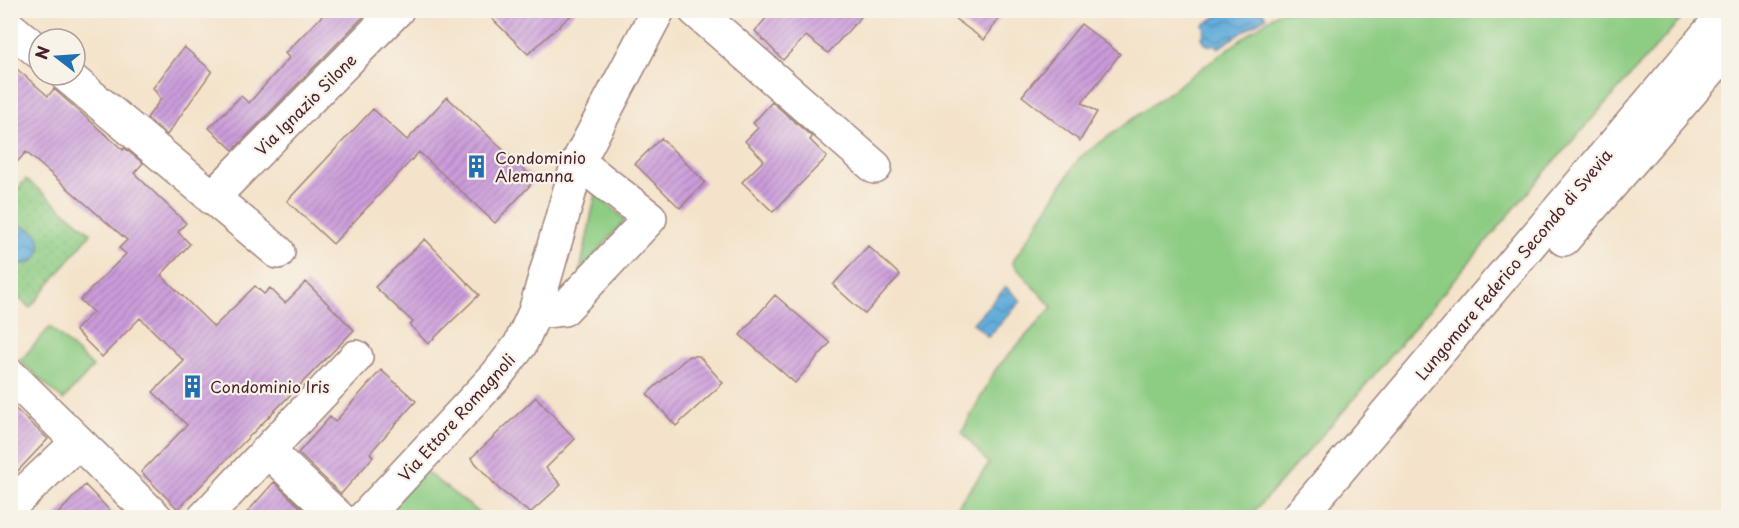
<svg xmlns="http://www.w3.org/2000/svg" width="1739" height="528" font-family="'Playpen Sans',sans-serif">
<defs>
<pattern id="park-dots" width="8" height="8" patternUnits="userSpaceOnUse" patternTransform="scale(1.5)"><rect width="8" height="8" fill="#8dcc83"/><path d="M2 2h.1M6 6h.1" fill="none" stroke="#7baf71" stroke-width="1.8" stroke-linecap="round"/></pattern>
<pattern id="water-waves" width="16" height="10" patternUnits="userSpaceOnUse" patternTransform="scale(1.5)"><rect width="16" height="10" fill="#63addb"/><path d="M0 5q4-4 8 0t8 0" fill="none" stroke="#548cb2"/></pattern>
<pattern id="building-hatch" width="6" height="6" patternUnits="userSpaceOnUse" patternTransform="scale(1.5)"><rect width="6" height="6" fill="#cb9ddb"/><path d="M-1 1l2-2M0 6l6-6M5 7l2-2" fill="none" stroke="#a77fb2"/></pattern>
</defs>
<rect width="100%" height="100%" fill="#f7f3e8"/>
<filter id="ink" filterUnits="userSpaceOnUse"><feTurbulence type="fractalNoise" baseFrequency=".0167" numOctaves="2"/><feDisplacementMap in="SourceGraphic" scale="12" xChannelSelector="R" yChannelSelector="G"/><feConvolveMatrix kernelMatrix="1 2 1 2 8 2 1 2 1" color-interpolation-filters="sRGB"/></filter>
<filter id="wash" filterUnits="userSpaceOnUse"><feTurbulence type="fractalNoise" baseFrequency=".008" numOctaves="4" result="noise"/><feDisplacementMap in="SourceGraphic" scale="24" xChannelSelector="R" yChannelSelector="G"/><feGaussianBlur stdDeviation="1.35" result="paint"/><feColorMatrix in="noise" values="0 0 0 0 0 0 0 0 0 0 0 0 0 0 0 0 0 1.4 0 .05"/><feComposite in="paint" operator="in"/></filter>
<g filter="url(#wash)">
<rect width="100%" height="100%" fill="#f4e3ca"/>
<!-- grass -->
<path fill="#8dcc83" stroke="#6c7657" stroke-width="1.5" d="M1280,11h408l-137,154 -204,242 -98,110h-300l40,-53 -27,-32 34,-63 56,-62 -40,-44 67,-105z
M596,192l29,28 -45,52z
M50,327l43,40 -30,33 -43,-39z
M422,469l63,48 -108,1z"/>
<!-- park -->
<path fill="url(#park-dots)" stroke="#6c7657" stroke-width="1.5" d="M26,179l65,54 -61,75 -19,-16v-95z"/>
<!-- water -->
<path fill="url(#water-waves)" stroke="#566683" stroke-width="1.5" d="M1225,11h37l4,6 -48,31 -2,-3h-9l-5,-7 3,-8 -2,-5z
M22,226c34,8 16,51 -11,34v-29z
M1006,287l15,14 -33,36 -15,-14z"/>
<g id="blocks">
<!-- building -->
<path fill="url(#building-hatch)" d="M328,10h42l-137,140 -24,-22 32,-32 8,7 40,-45 -4,-5z
M483,10h94l-49,44z
M773,10h94l-39,43 -22,-17 -23,24 -28,-29z
M943,10h62l-21,30z
M1081,24l39,30 -38,49 15,9 -17,29 -58,-45z
M184,47l28,24 -45,64 -20,-17 14,-19 -8,-11z
M10,63l38,33 6,-7 69,61 1,-2 19,15 -9,10 52,50 -8,9 12,12 -29,31 53,52 41,-41 9,8 6,-6 15,15 21,-21 48,48 -176,179 -37,-37 46,-47 -34,-33 31,-31 -44,-43 -38,39 -27,-27 18,-18 -13,-12 46,-46 -7,-6 8,-8 -101,-88 -16,18z
M447,97l88,83 -40,43 -76,-71 -86,92 -46,-43 86,-92 34,31z
M772,102l40,35 -2,3 17,17 -54,55 -31,-30 22,-22 -19,-19 13,-13 -5,-5z
M661,138l44,44 -25,26 -45,-44z
M425,239l54,56 -51,49 -18,-19 3,-3 -38,-35z
M868,246l32,29 -35,39 -32,-29z
M775,295l55,48 -35,40 -55,-48z
M689,356h10l24,27 -47,43 -29,-32z
M381,370l35,31 -46,52 3,4 -32,37 -43,-41 32,-36 5,5z
M536,397l39,42 -29,29 15,17 -31,28 -31,-24 -28,-31z
M10,404l38,35 -38,40z
M274,482l37,36h-69z
M85,485l32,33h-63z"/>
</g>
</g>
<g filter="url(#ink)">
<use href="#blocks" fill-opacity="0" stroke="#9f817a" stroke-width="1.5"/>
<g fill="none" stroke-linecap="round" stroke-linejoin="round">
<defs>
<path id="minor" d="M695,10l180,157
M10,28l29,24
M66,75l212,177
M212,198l185,-188
M1564,239l164,-190
M535,312l29,-3 86,-91 -72,-56
M10,375l146,143
M268,451l71,67
M10,506l68,-64
M204,518l152,-161
M364,518l132,-142 24,-31 15,-33 43,-150 80,-152
M1298,518l430,-508"/>
</defs>
<!-- minor casing -->
<use href="#minor" stroke="#9f817a" stroke-width="36"/>
<!-- minor -->
<use href="#minor" stroke="#fff" stroke-width="33"/>
</g>
</g>
<!-- icons -->
<defs>
<symbol id="building-bare" viewBox="-9 -9 18 18"><path d="M-4-6H4V6H1V3H-1V6H-4ZM-2.5-4.3h1.7v1.8h-1.7ZM.8-4.3h1.7v1.8H.8ZM-2.5-1h1.7V.8h-1.7ZM.8-1h1.7V.8H.8Z" fill="#1f6fb2" stroke="#f7f3e8" stroke-width="2.5" paint-order="stroke"/></symbol>
</defs>
<g fill-rule="evenodd">
<use href="#building-bare" x="460" y="150" width="33" height="33"/>
<use href="#building-bare" x="176" y="370" width="33" height="33"/>
</g>
<g text-anchor="middle" dominant-baseline="central" stroke-width="4.5" stroke-linejoin="round" paint-order="stroke">
<!-- street labels -->
<g font-size="16" fill="#4a1f2b" stroke="#f7f3e8">
<text transform="translate(305 104) rotate(-45)">Via Ignazio Silone</text>
<text transform="translate(1513 264) rotate(-50)">Lungomare Federico Secondo di Svevia</text>
<text transform="translate(456 417) rotate(-48)">Via Ettore Romagnoli</text>
</g>
<!-- poi labels -->
<g font-size="16" fill="#4a1f2b" stroke="#f7f3e8" text-anchor="start">
<text x="495" y="157">Condominio<tspan x="495" dy="18">Alemanna</tspan></text>
<text x="210" y="386">Condominio Iris</text>
</g>
</g>
<!-- margin -->
<rect width="1739" height="528" fill="none" stroke="#f7f3e8" stroke-width="36"/>
<!-- north arrow -->
<g transform="translate(57 57) rotate(287)"><circle r="28" fill="#f7f3e8" stroke="#b29e9c" stroke-width="1.5"/>
<path d="M0-4.5L10 22L0 15L-10 22Z" fill="#1f6fb2"/>
<text y="-9" font-size="16" font-weight="bold" text-anchor="middle" fill="#4a1f2b">N</text>
</g>
</svg>
